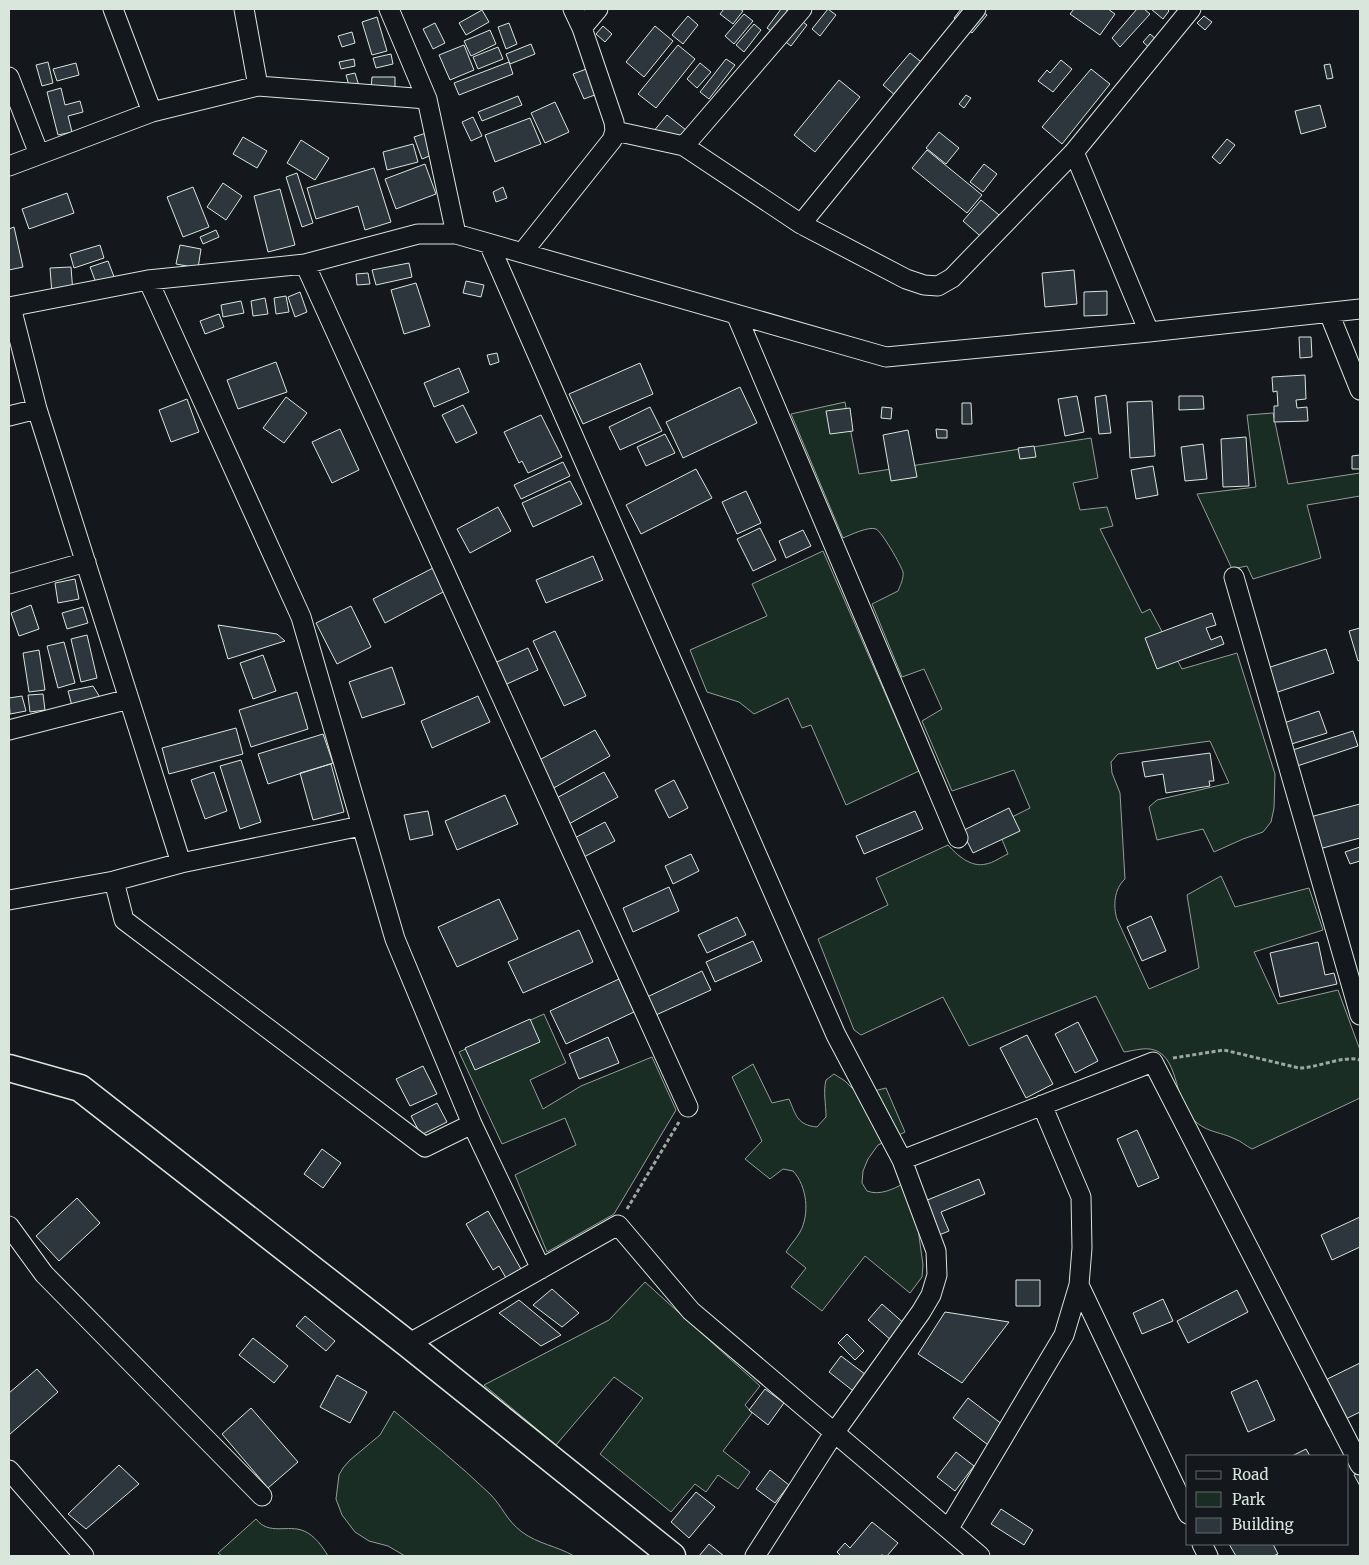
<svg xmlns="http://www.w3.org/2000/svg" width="1369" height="1565" font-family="Merriweather,serif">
<rect width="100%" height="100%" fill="#14181c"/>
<!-- green -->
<path fill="#1a2d24" stroke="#939e99" d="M845,402l14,72 232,-36 7,40 -25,5 7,27 27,-3 6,19 -13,3 42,84 8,-4 32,60 55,-16 38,121 -1,34 -3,14 -8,10 -20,7 -29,13 -11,-23 -46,11 -8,-33 8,-7 72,-17 -19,-42 -92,13 -7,8 1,11 8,20 5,86c-11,10 -12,27 -8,40l32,70 50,-21 -12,-73 34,-19 14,31 74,-19 14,42 -69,22 24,52 60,-14 22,60v48l-108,51c-6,-3 -11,-8 -17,-10 -16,-8 -30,-6 -44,-22 -17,-18 -12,-64 -41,-68 -9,-1 -18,2 -26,3l-28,-56 -127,50 -26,-49 -82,38 -7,-5 -36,-91 70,-34 -12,-27 72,-33c9,10 23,23 38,19 7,-1 15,-7 22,-10l-12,-29 34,-17 -16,-38 -62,21 -30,-70 20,-12 -18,-40 -22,8 -30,-73 26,-13c2,-5 6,-13 5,-19 -2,-7 -21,-40 -27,-43 -7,-3 -26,6 -33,9l-52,-124z
M1273,413l15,71 72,-11v23l-53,9 14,53 -68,21 -6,-13 -15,3 -35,-75 59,-7 -9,-72z
M823,551l96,220 -73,34 -35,-80 -9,3 -14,-30 -34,16 -15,-12 -32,-10 -17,-42 77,-34 -15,-32z
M544,1014l22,49 -36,17 13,29 38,-23 71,-29 24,53 -62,104 -67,38 -32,-77 61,-30 -11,-27 -63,26 -43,-92z
M753,1064l19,39 17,-4c7,16 8,26 28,28l9,-10c0,-13 -3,-25 0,-37l8,-6 11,7 8,8 13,4 20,-5 19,44 -27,13 -10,14 -5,12 -1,12 5,8c13,5 26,-2 38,-8l7,2 11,80 -1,12 -12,16 -45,-37 -43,55 -31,-24 15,-19 -20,-16c4,-7 10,-13 14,-20 10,-18 7,-46 -7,-61l-10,-2 -13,10 -25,-20 17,-18 -30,-64z
M645,1282l115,104 -15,19 7,8 -29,38 27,21 -12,17 -20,-14 -12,17 -11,-8 -24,28 -71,-58 43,-56 -29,-21 -58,68 -72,-60 125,-65z
M394,1411c32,27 66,54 96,83 13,13 16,26 32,38 16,12 35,14 52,24h-169l-17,-10 -19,-5 -14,-9 -13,-17 -6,-16 3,-24 4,-7 7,-8 30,-25z
M256,1519c13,17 32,5 48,12 10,4 19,16 24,25h-106l-4,-3z"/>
<!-- building -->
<path fill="#2c363c" stroke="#d8e6dc" d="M724,9h16l3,2 -10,13 -13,-10z
M781,9h4l22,16 -16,21 -24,-18z
M828,9l8,6 -16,21 -8,-7z
M961,9h18l8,6 -15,18 -18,-15z
M1074,9h34l7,5 -15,21 -30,-21z
M1137,9h7l6,5 -30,33 -8,-9z
M1151,9h16l2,2 -6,8z
M482,10l7,12 -23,13 -7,-12z
M744,14l9,7 -19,23 -9,-8z
M688,16l10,9 -15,19 -11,-9z
M1204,16l8,6 -7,8 -8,-7z
M377,17l10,34 -15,4 -10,-33z
M435,23l10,20 -12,6 -10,-20z
M509,23l8,21 -11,5 -8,-22z
M754,24l7,6 -17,22 -8,-7z
M603,26l9,8 -7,8 -9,-8z
M655,26l18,15 -29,36 -18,-15z
M490,30l6,14 -25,12 -7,-15z
M352,32l3,11 -13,4 -4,-11z
M1150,34l19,16 -7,9 -19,-17z
M531,44l4,10 -25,10 -4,-10z
M464,45l10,25 -24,10 -11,-25z
M678,45l17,14 -39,49 -18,-14z
M498,47l5,12 -25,10 -5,-12z
M910,53l20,16 -27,33 -20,-17z
M391,54l2,10 -17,4 -3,-10z
M354,59l1,7 -14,3 -2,-7z
M726,59l9,6 -26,34 -9,-7z
M1061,60l11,9 -19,23 -15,-11 9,-11 3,3z
M48,62l5,21 -11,3 -6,-21z
M509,62l4,12 -54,21 -5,-12z
M76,63l3,12 -22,6 -4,-12z
M700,63l11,9 -14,16 -10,-9z
M1330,64l3,14 -6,1 -3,-14z
M589,68l11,25 -16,6 -11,-25z
M1091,69l19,15 -48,60 -20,-17z
M355,73l4,13 -9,3 -4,-14z
M372,77h23v13l-24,-1z
M839,80l21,17 -45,55 -21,-17z
M61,88l4,17 15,-4 3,11 -15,4 4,16 -14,3 -11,-43z
M966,95l5,3 -7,10 -5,-4z
M518,96l4,9 -40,16 -4,-9z
M555,102l14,30 -24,11 -14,-30z
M1320,105l6,22 -25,7 -6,-23z
M667,115l19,15 -14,17 -19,-15z
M473,117l9,19 -11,5 -9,-19z
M530,118l11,26 -46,18 -10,-27z
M939,132l20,16 -13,16 -20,-16z
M426,133l8,21 -12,5 -8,-22z
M243,137l24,14 -10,17 -24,-14z
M1227,139l8,6 -15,19 -8,-7z
M301,140l28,18 -14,22 -28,-17z
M413,144l5,18 -31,8 -4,-18z
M927,150l55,45 -15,18 -55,-45z
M425,164l11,30 -40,15 -11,-30z
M984,164l13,10 -14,18 -13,-10z
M374,168l17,54 -26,8 -7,-24 -42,13 -9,-31z
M297,173l16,50 -11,4 -16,-50z
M223,183l19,13 -16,24 -19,-13z
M193,187l16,40 -26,10 -16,-40z
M503,187l4,11 -11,4 -3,-10z
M280,189l15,56 -27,7 -14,-56z
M67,193l7,20 -45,16 -7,-20z
M981,200l30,25 -18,22 -30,-26z
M14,227l9,40 -14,3v-41z
M216,230l3,7 -16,7 -3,-7z
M100,245l4,13 -30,10 -4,-14z
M180,245l21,4 -3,19 -22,-4z
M108,261l8,21 -18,6 -8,-21z
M409,263l3,14 -36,8 -4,-15z
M71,267l2,26 -21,1 -2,-26z
M1074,270l3,34 -32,3 -3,-34z
M368,273l2,11 -13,1 -1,-11z
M466,281l18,4 -3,12 -18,-4z
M416,283l14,43 -26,8 -13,-44z
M1107,291v24l-23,1v-24z
M300,292l7,20 -12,5 -7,-20z
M286,296l3,16 -13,2 -2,-16z
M265,298l3,16 -15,2 -2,-15z
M241,301l3,12 -21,4 -2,-12z
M219,314l5,13 -19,7 -5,-13z
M1299,337h12l1,20 -12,1z
M497,353l2,9 -9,3 -3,-10z
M276,362l11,30 -49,17 -11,-29z
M640,363l13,31 -70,30 -14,-30z
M459,368l10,24 -35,15 -10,-24z
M1305,375l1,24 -10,1 1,8 10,-1 1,14 -34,1v-16h4l-1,-15 -4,1 -1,-15z
M740,387l17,36 -74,35 -17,-36z
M1106,395l5,38 -12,1 -4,-37z
M1077,396l7,36 -19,4 -7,-37z
M1179,396h24l1,13 -25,1z
M286,397l21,16 -23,30 -21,-15z
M187,399l12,33 -28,10 -12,-32z
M1152,401l3,55 -25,2 -3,-56z
M962,403h9l1,21h-10z
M463,405l14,28 -21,10 -14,-28z
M650,407l12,24 -42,19 -11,-23z
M882,407l10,1 -1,11 -10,-1z
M850,408l3,23 -23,3 -4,-23z
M541,415l21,42 -34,16 -6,-12 -3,2 -15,-31z
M340,429l19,41 -27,13 -20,-41z
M936,429l11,1v8h-10z
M908,430l9,47 -26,4 -8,-46z
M665,434l10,19 -29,13 -9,-19z
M1246,437l3,49 -26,1 -2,-48z
M1203,444l4,35 -22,2 -4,-34z
M1034,446l2,11 -16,2 -2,-11z
M1360,455v14h-8v-13z
M563,462l7,14 -49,23 -7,-14z
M1153,466l5,29 -22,4 -5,-29z
M696,469l16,29 -71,36 -15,-29z
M570,481l12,23 -49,23 -11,-24z
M746,491l15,32 -24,11 -15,-32z
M498,507l13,24 -41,22 -13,-24z
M760,528l16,32 -23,11 -16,-32z
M803,530l8,16 -25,12 -7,-17z
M593,556l10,24 -57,23 -10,-23z
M433,568l12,23 -60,32 -12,-24z
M75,579l4,20 -21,4 -3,-20z
M31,605l8,24 -20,7 -8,-23z
M351,606l20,41 -34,17 -21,-41z
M83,607l5,16 -21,6 -5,-16z
M1212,613l4,12 -10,3 5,12 10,-4 3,8 -67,25 -12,-31z
M218,625l59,9 8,7 -57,18z
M1360,628v32l-2,1 -9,-30z
M555,631l31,65 -22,10 -31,-65z
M87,635l10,43 -16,4 -10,-43z
M64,642l11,41 -17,5 -11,-42z
M528,648l10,22 -40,18 -10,-22z
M1326,649l8,24 -71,24 -8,-25z
M39,650l6,40 -16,2 -6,-39z
M263,655l13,36 -23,8 -13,-36z
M392,667l13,37 -43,14 -13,-36z
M93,686l8,13 -29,7 -4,-15z
M297,692l11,37 -57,18 -12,-37z
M43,694l2,16 -15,2 -2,-17z
M22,696l4,15 -16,3 -1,-16z
M478,696l12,26 -58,26 -11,-27z
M1319,711l8,22 -42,13 -7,-21z
M236,728l7,26 -74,20 -7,-26z
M595,730l15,26 -65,37 -15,-28z
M1353,731l5,15 -70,23 -5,-16z
M323,734l10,29 -65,21 -10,-30z
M1210,753l4,28h-5l1,5 -44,7 -3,-19 -18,3 -3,-15z
M241,760l20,62 -21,7 -20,-63z
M331,764l13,48 -31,8 -13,-47z
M214,772l13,39 -22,8 -14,-39z
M604,772l14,25 -51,28 -14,-25z
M674,780l14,28 -19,10 -14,-28z
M505,795l13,29 -61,26 -12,-29z
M1360,804v34l-41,11 -9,-32z
M1009,808l11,23 -47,22 -11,-22z
M428,811l5,24 -23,5 -6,-25z
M915,811l8,18 -59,25 -8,-18z
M605,822l10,19 -37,19 -9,-19z
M1360,847v14l-10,3 -5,-12z
M691,854l8,17 -26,13 -8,-18z
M669,887l10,24 -46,21 -10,-24z
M499,899l19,40 -61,28 -19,-40z
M1151,916l15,35 -24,10 -15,-34z
M737,917l9,18 -39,18 -9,-18z
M579,930l14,32 -70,31 -15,-31z
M753,941l9,20 -47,21 -9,-20z
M1318,942l7,33 9,-2 3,11 -57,13 -10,-44z
M702,971l9,19 -55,25 -9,-18z
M619,979l15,33 -68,32 -16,-33z
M530,1019l10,23 -65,28 -10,-22z
M1078,1022l20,39 -23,12 -20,-39z
M1027,1035l26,49 -27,14 -26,-50z
M608,1037l11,26 -40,16 -10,-25z
M423,1066l14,28 -27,12 -14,-27z
M437,1103l10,19 -26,13 -10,-19z
M1137,1130l22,48 -21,9 -21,-48z
M322,1149l19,14 -18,25 -19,-14z
M979,1179l6,15 -44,18 8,19 -15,6 -14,-34z
M77,1198l23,25 -41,38 -23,-25z
M488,1211l33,58 -15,9 -7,-12 -6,4 -27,-46z
M1360,1217v30l-28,13 -11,-25z
M1016,1280h24v26h-24z
M552,1289l27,24 -17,14 -29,-22z
M1237,1290l11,22 -60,31 -11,-22z
M1163,1299l10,22 -31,13 -9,-21z
M519,1300l42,35 -20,11 -42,-33z
M882,1304l24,21 -14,16 -24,-21z
M945,1312l64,10 -47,61 -44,-29z
M305,1316l30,25 -9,10 -30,-25z
M847,1334l17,17 -9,9 -17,-17z
M253,1338l35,28 -14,17 -35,-28z
M841,1356l37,28 -12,17 -37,-29z
M1360,1363v49l-31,15 -20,-39z
M37,1369l21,23 -49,43v-42z
M337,1375l30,17 -17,31 -30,-16z
M1257,1380l18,40 -27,12 -17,-40z
M765,1389l19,14 -16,22 -19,-15z
M968,1398l39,30 -15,20 -39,-30z
M251,1408l47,54 -30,26 -46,-54z
M1306,1449l4,7h-18z
M956,1452l18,14 -19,25 -18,-14z
M119,1465l20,19 -53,45 -18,-15z
M770,1470l19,15 -14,18 -19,-14z
M1360,1472v14l-6,-11z
M696,1492l19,15 -26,31 -18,-16z
M1001,1509l32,21 -9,15 -33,-21z
M872,1522l26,21 -11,13 -6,-1 -1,1h-39l-4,-4 8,-9 5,5z
M709,1544l15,12h-25z
M1229,1544h44l5,10 -5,2h-37z"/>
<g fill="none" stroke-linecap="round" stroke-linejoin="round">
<defs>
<path id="street" d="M113,9l39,103
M244,9l14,77
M389,9l38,90 29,135
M582,28l16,-19
M9,77l30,77
M615,131l69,15 117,78 105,55 18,6 14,1 14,-8 122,-126 117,-143
M684,146l118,-137
M1074,152l75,180
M9,166l143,-54 106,-26 169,13
M801,224l175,-215
M489,244l347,791 66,125 34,91 1,24 -6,20 -10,17 -87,121 -79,123
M522,253l90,-113 3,-9 -1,-9 -32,-94 -9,-19
M305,264l383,843
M148,280l153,337 94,322 77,185 69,145
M9,307l139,-27 157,-16 113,-30h38l430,123 263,-25 211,-23
M11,307l26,102 144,454
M1329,313l31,77
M736,314l222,524
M9,416l28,-7
M1234,577l126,438
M9,584l77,-22
M9,730l120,-31
M114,881l10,39 301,227 47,-23
M9,900l105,-19 67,-18 180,-37
M902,1160l251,-98 207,403
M9,1226l35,48 218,222
M1079,1285l109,229
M408,1344l210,-119 73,86 289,245
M9,1470l75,86
M949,1528l115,-193 15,-50 3,-37 -1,-51 -39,-92
M1202,1544l6,12"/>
<path id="secondary" d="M9,1068l71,20 328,256 264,212"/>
</defs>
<!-- street casing -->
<use href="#street" stroke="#d8e6dc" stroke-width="21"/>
<!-- secondary casing -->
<use href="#secondary" stroke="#d8e6dc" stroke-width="29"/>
<!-- path -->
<path stroke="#9da8a2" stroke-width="3" stroke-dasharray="4 2.5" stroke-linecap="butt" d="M1173,1058l51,-8 75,18c19,0 44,-13 61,-8
M627,1209l52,-87"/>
<!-- street -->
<use href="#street" stroke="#14181c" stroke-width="19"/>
<!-- secondary -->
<use href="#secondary" stroke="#14181c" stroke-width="26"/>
</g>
<!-- border -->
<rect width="1369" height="1565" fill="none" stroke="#d8e6dc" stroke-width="20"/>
<!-- legend -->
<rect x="1186" y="1455" width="162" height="90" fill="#14181c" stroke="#626a69"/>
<rect x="1196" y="1471" width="25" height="8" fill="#14181c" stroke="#626a69"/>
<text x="1232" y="1480" font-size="15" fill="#d8e6dc">Road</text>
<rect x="1196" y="1492" width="25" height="15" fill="#1a2d24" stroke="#626a69"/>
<text x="1232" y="1505" font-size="15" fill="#d8e6dc">Park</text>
<rect x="1196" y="1518" width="25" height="15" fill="#2c363c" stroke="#626a69"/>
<text x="1232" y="1530" font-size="15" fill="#d8e6dc">Building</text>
</svg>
